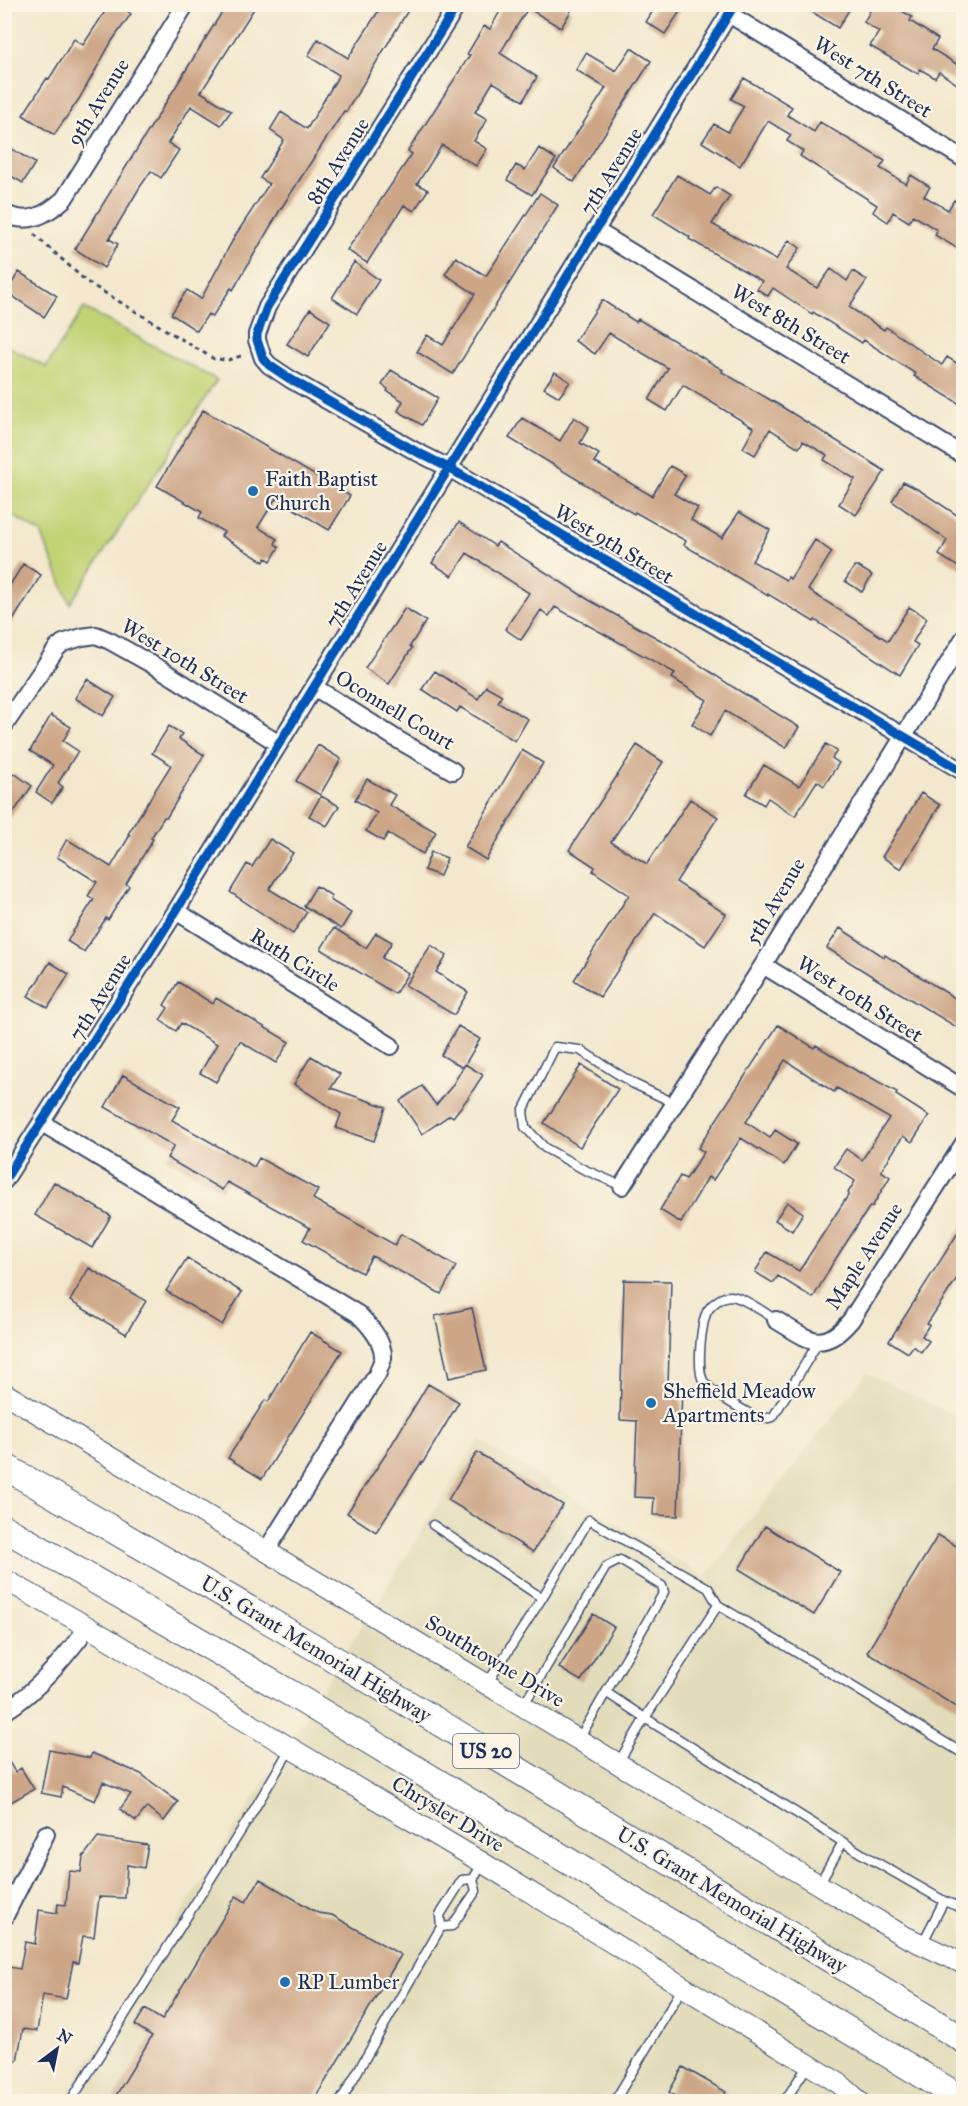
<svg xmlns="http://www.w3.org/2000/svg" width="968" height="2106" font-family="'IM FELL Great Primer',serif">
<rect width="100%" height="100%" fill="#fcf5e5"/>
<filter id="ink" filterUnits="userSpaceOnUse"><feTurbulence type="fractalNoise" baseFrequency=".0167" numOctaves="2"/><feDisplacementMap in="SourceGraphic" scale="12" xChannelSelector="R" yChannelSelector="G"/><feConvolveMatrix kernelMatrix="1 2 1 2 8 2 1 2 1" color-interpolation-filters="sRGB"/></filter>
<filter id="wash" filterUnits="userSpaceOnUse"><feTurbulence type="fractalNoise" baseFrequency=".008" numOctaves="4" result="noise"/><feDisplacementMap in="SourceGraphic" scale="24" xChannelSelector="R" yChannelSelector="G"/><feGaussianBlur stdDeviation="1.35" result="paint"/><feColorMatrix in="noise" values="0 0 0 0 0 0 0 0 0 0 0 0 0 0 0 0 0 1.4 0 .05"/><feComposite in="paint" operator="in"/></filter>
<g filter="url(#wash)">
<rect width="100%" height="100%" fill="#f3e8cd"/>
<!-- built -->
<path fill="#e2dcba" d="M867,1373l96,46v682l-900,1 416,-662 226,137z"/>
<!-- green -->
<path fill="#c2d376" stroke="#6e816a" stroke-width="1.5" d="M84,308l133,72 -147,224 -29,-71 -36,-22 -1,-167 42,23z"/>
<g id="blocks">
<!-- building -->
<path fill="#cda687" d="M110,4h7l14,10 -19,27 -33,58 -25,36 -31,-20 24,-37 2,1 25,-40 9,6z
M227,4h30l-56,88 30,19 -10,14 -30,-19 -23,37 11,7 -18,28 -10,-7 -11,16 -31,52 9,5 -14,24 -29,-19z
M383,4h29l-66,108 -2,-1 -64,99 -47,80 -2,-2 -19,29 -4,-3 -11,17 -26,-17 16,-24 14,9 34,-63 34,-52 -9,-6 24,-38 -14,-10 11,-18 26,17 32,-54 -31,-19 10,-17 30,19z
M504,4h56l11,7 -10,17 -33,-20 -28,45 37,24 -14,24 -30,-19 -18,30 12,7 -13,22 13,8 -11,17 -34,-21 -25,39 11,6 -14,21 -10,-6 -37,58 -20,-13 65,-96 -4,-3 62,-96 -3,-1 17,-28 6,3z
M657,4h28l-20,30 -19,-12z
M799,4h42l8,6 -11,18z
M874,4h17l21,13 -2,4 28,18 -6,10 31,19v20l-24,-16 -4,6 -15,-9 -2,5 -48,-28 9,-14 -15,-10z
M631,48l20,13 -77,121 -20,-14 52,-80 -30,-18 10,-17 30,18z
M744,78l48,29 -5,8 27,17 6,-10 65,39 -5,7 26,16 5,-9 19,12 -6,9 24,14 6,-10 9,5v47l-28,-17 2,-5 -24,-15 -4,7 -16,-10 -5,10 -15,-10 4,-7 -77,-49 3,-5 -16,-10 4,-6 -23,-14 -28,45 -38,-24 12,-18 14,8 16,-26 -13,-7z
M4,144l31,19 -12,20 -19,-11z
M539,148l17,11 -24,36 -25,-15 9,-15 9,5z
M677,175l33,20 6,-8 14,9 -18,28 64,36 13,-20 11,8 -14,21 31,19 14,-19 16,12 6,-10 14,9 -18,27 35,23 2,-3 56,38 5,-8 16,10v39l-49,-30 2,-2 -52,-34 -2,3 -49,-31 -1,2 -39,-26 -5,8 -11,-7 5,-8 -73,-42 1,-2 -37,-23z
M540,193l18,12 -105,169 -36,-22 10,-17 16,10 32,-51 -30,-20 11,-17 30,19z
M354,262l25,18 -22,34 -25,-16z
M19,272l38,24 -13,21 -38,-25z
M602,300l34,22 2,-3 85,51 -1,2 57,33 106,66 -29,44 -17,-11 16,-25 -31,-19 3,-5 -24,-14 -4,7 -29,-19 -15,26 -12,-7 11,-20 -71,-43 -16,26 -18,-11 19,-32 -59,-35 -14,21 -20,-13z
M310,309l20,13 -22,35 -21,-13z
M391,370l47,28 -16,27 -24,-14 5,-10 -16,-10 1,-2 -6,-4z
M555,372l15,10 -11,15 -15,-9z
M203,410l147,86 -21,34 -53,-32 -18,29 19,12 -2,5 4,3 -8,14 -5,-3 -2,4 -43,-26 3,-4 -25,-14 3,-6 -45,-26z
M574,417l15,10 -9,16 19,11 -5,8 58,34 18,-30 16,9 -12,19 24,14 -7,12 31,18 17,-26 31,18 -18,31 34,19 2,-3 2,2 25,-39 17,12 -24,38 80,51 21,-34 18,11 -14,24 5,3 -18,30 -85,-55 -1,2 -46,-28v2l-84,-51 2,-4 -51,-29 -1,2 -125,-76 13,-20 38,23z
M903,482l16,8 44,29v51l-24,-15 8,-15 -55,-39z
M459,522l36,24 3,-4 91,58 84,47 60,40 66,40 -13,21 -61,-37 -15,25 -18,-12 15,-24 -35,-22 3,-5 -120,-66 -6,9 -8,-6 -20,30 -16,-11 24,-36 -62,-40 -15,23 -20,-13z
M23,564l18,11 -37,60v-40z
M854,567h5l13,8 -10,17 -17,-11z
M405,608l21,13 -16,25 2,2 -23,36 -24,-16z
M435,671l43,28 8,-13 16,9 -4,7 30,17 -13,22 -55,-34 -3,5 -35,-23z
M87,679l28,18 -12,19 -28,-18z
M51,715l20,12 -8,14 15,10 -20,32 5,4 -11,16 -16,-11 17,-27 -23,-14z
M169,726l13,8 -3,5 25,16 -37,62h-3l-13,21 2,1 -27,45 3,2 -21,34 -2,-2 -22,34 -17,-11 27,-42 -6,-3 9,-14 -40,-25 10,-18 44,28 19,-32 -2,-1 43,-69 -19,-12z
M826,744l11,7 -5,7 7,5 -15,23 -7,-5 -22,35 -27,-18 -4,7 -18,-11 18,-29 35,21z
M318,745l23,14 -21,36 -24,-14z
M637,745l26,17 -52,80 36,22 43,-65 28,18 -42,65 50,32 -21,32 -50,-33 -55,84 -26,-17 55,-85 -36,-24 2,-4 -26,-17z
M522,750l21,13 -57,97 -21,-13z
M14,773l18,13 -28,40v-39z
M367,779l28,16 -6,10 47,27 -13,22 -35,-21 -5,8 -17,-10 11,-18 -22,-13z
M921,793l19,12 -39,64 -19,-12z
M321,796l18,10 -12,20 -18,-10z
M270,839l23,14 -24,36 38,23 -14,22 -63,-42 17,-28 5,3z
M431,852l16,6 -7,18 -16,-6z
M316,886l16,10 -2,4 21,13 -10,16 -37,-23z
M334,928l32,20 10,-15 16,9 -10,16 26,15 -13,21 -74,-45z
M840,928l44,29 1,-2 78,48v28l-88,-53 -48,-30z
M431,945l16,11 -11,16 32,20 -14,23 -49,-30z
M50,962l19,12 -21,34 -20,-12z
M178,982l35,22 3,-6 73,44 -13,21 -36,-22 -24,41 -16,-9 17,-29 -36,-21 -5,8 -16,-11 8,-12 -4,-3z
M778,1025l36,23 2,-3 44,28 1,-1 36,20 -1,3 33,21 -17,26 -9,-6 -22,35 9,6 -18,30 -2,-1 -37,57 -20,35 -35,-22 -5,7 -18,-11 12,-20 32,19 50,-77 -1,-1 7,-12 -21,-14 12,-18 16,11 27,-42 -52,-30 -3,4 -49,-32 -39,62 24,16 5,-8 22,14 -13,21 -43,-27 -28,42 -5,-3 -27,46 -21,-13 20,-34 6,3 18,-27 -6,-4z
M458,1026l22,13 -17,29 -22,-13z
M311,1056l29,18 -9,14 55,19 -12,34 -38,-13 5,-14 -47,-30z
M465,1064l18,11 -15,23 -15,19 -3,-2 -28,19 -22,-33 22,-15 14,19 16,-19z
M581,1065l37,24 -38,58 -36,-24z
M123,1075l57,32 -8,13 82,47 5,-9 59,32 -5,9 82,46 6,-11 55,32 -15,28 -69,-38 -10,17 -59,-33 7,-12 -83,-46 -5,8 -55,-32 7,-12 -69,-39z
M54,1182l57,34 -19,32 -57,-33z
M787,1202l16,11 -11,18 -17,-11z
M963,1225v44l-36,55 2,1 -7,11 7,5 -8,11 -8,-6 -5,7 -19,-12z
M187,1258l55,34 -20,33 -56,-34z
M89,1268l57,33 -20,33 -56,-33z
M624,1280l47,1 -3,105h14l-4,130 -25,-1 1,-17 -20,-1 3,-76 -17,-1z
M472,1308l14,62 -37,8 -14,-62z
M310,1332l32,19 -80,128 -34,-21 37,-58 3,2z
M428,1384l31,18 -37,62 -1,-1 -45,69 -29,-19 39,-59z
M477,1452l86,53 -30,47 -85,-52z
M765,1526l75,46 -26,43 -75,-46z
M938,1535l25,15v161l-96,-59z
M593,1614l21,13 -33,54 -22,-13z
M49,1750l41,8 2,-5 49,21 37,28 -14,19 -17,-14 -11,14 -16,-12 11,-15 -28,-12 -8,19 -32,-14 -2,10 -20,-4z
M4,1754l11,18 6,-4 13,21 -30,17z
M98,1837l50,8 -4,23 -17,-3 -2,33 -26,-1 -5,40 -11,-1 -5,27 -5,-1 -7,37 -23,-4 -6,36 -14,-2 -6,32 -13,-2v-69l5,-23 11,2 5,-27 10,2 4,-34 18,3 1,-9 8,1 3,-34 12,1 2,-15z
M260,1879l58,34 14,2 69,40 -88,147h-201l40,-66 -17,-11 10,-16 17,11 74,-124 10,6z
M683,2067l43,25 -5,10h-36l-16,-10z"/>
</g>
</g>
<g filter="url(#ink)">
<use href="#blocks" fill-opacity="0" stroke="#3b4b6f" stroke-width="1.5"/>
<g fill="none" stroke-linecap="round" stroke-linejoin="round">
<defs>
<path id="service" d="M622,1186l-39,-17 -38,-21 -20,-21 -2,-16 32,-64 25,3 54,34 40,19
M776,1320c-11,-7 -33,-23 -45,-24 -9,0 -18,7 -23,14 -7,10 -12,62 -4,72 9,11 37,27 50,34l9,3 10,-2 46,-76
M433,1525l109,73
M487,1684l55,-86 47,-78 119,68 10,17
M607,1693l38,25 -27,45
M523,1706l83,-139 14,-7 42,26 2,6 -85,147
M964,1754l-246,-149 -73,113 217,136 82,47 20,8
M473,1879l-11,1 -22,35 1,12 11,-1 24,-35 -3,-12 10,-16
M819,1884l24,-42
M922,1944l22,-43
M70,2102l179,-284 41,-69
M340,2102l101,-175
M614,2102l69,-115
M784,2102l24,-37"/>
<path id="minor" d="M458,4l-191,303 -10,27v6l6,18 6,7 21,14 125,72 34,17 515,304
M729,14l235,145
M4,213c23,13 42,2 60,-14l122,-195
M595,230l369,226
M314,687l86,54 53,30
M4,726l53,-78 6,-5 19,-6 14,-2 14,6 52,29 117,74
M176,911l215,135
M763,965l201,124
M42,1123l316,191c11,11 26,27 25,44 -1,5 -4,10 -5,15l-112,178
M4,1181l172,-270 559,-907
M622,1186l141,-221 201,-327
M776,1320c32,19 46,35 75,0l113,-177
M4,1712c34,-21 60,-54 84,-85
M4,1918l42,-84"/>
<path id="tertiary" d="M4,1393l898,542 62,29
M4,1579l84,48 395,236 325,201 32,20 20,18"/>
<path id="primary" d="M4,1466l322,188 638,386
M4,1528l291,168 669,404"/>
</defs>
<!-- service casing -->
<use href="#service" stroke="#3b4b6f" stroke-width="11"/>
<!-- minor casing -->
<use href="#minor" stroke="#3b4b6f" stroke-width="20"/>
<!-- tertiary casing -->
<use href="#tertiary" stroke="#3b4b6f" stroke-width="22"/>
<!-- primary casing -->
<use href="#primary" stroke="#3b4b6f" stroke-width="28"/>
<!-- path -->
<path stroke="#3b4b6f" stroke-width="3" stroke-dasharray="4.5 4.5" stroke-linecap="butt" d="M34,234l53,48 127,77 14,1 16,-5"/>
<!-- service -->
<use href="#service" stroke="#fff" stroke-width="8"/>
<!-- minor -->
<use href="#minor" stroke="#fff" stroke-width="16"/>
<!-- tertiary -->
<use href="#tertiary" stroke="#fff" stroke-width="20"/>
<!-- primary -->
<use href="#primary" stroke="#fff" stroke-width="26"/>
<defs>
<path id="cycleway" d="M458,4l-191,303 -10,27v6l6,18 6,7 21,14 125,72 34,17 515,304
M4,1181l172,-270 559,-907"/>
</defs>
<!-- cycleway casing -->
<use href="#cycleway" stroke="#fcf5e5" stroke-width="13"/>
<!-- cycleway -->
<use href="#cycleway" stroke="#0057b8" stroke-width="9"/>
</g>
</g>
<!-- markers -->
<g fill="#1f6fb2" stroke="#fcf5e5" stroke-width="2">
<circle cx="253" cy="491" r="6"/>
<circle cx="651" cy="1403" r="6"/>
<circle cx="285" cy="1982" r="6"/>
</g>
<g text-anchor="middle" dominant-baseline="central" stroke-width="4.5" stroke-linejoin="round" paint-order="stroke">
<!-- shield labels -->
<rect fill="#fcf5e5" stroke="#5e6a86" stroke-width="1.5" x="453" y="1734" width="66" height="34" rx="4.5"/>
<g font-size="20" font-weight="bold" fill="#1b2f5e">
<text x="486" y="1751">US 20</text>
</g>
<!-- street labels -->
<g font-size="21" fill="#1b2f5e" stroke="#fcf5e5">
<text transform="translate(873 77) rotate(32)">West 7th Street</text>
<text transform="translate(98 102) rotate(-58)">9th Avenue</text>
<text transform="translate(338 161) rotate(-58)">8th Avenue</text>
<text transform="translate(611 171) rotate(-58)">7th Avenue</text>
<text transform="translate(791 324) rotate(31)">West 8th Street</text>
<text transform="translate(614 544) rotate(31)">West 9th Street</text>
<text transform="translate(356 584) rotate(-58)">7th Avenue</text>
<text transform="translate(185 661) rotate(31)">West 10th Street</text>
<text transform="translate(395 710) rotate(31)">Oconnell Court</text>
<text transform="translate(775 901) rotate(-59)">5th Avenue</text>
<text transform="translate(295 960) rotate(32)">Ruth Circle</text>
<text transform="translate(100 997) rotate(-58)">7th Avenue</text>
<text transform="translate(860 999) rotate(32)">West 10th Street</text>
<text transform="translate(864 1256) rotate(-57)">Maple Avenue</text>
<text transform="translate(316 1649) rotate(31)">U.S. Grant Memorial Highway</text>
<text transform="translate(495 1661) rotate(31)">Southtowne Drive</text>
<text transform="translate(448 1814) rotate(31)">Chrysler Drive</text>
<text transform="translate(732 1900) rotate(31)">U.S. Grant Memorial Highway</text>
</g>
<!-- poi labels -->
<g font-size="21" fill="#1b2f5e" stroke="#fcf5e5" text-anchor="start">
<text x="265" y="479">Faith Baptist<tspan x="265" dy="24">Church</tspan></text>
<text x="663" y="1391">Sheffield Meadow<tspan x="663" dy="24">Apartments</tspan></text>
<text x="297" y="1982">RP Lumber</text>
</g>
</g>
<!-- margin -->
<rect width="968" height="2106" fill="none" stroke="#fcf5e5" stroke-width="24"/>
<!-- north arrow -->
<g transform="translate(57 2049) rotate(32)" stroke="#fcf5e5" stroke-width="4.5" paint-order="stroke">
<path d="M0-4.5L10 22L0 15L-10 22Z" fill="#1b2f5e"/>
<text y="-9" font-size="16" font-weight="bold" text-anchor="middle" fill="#1b2f5e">N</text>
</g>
</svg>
